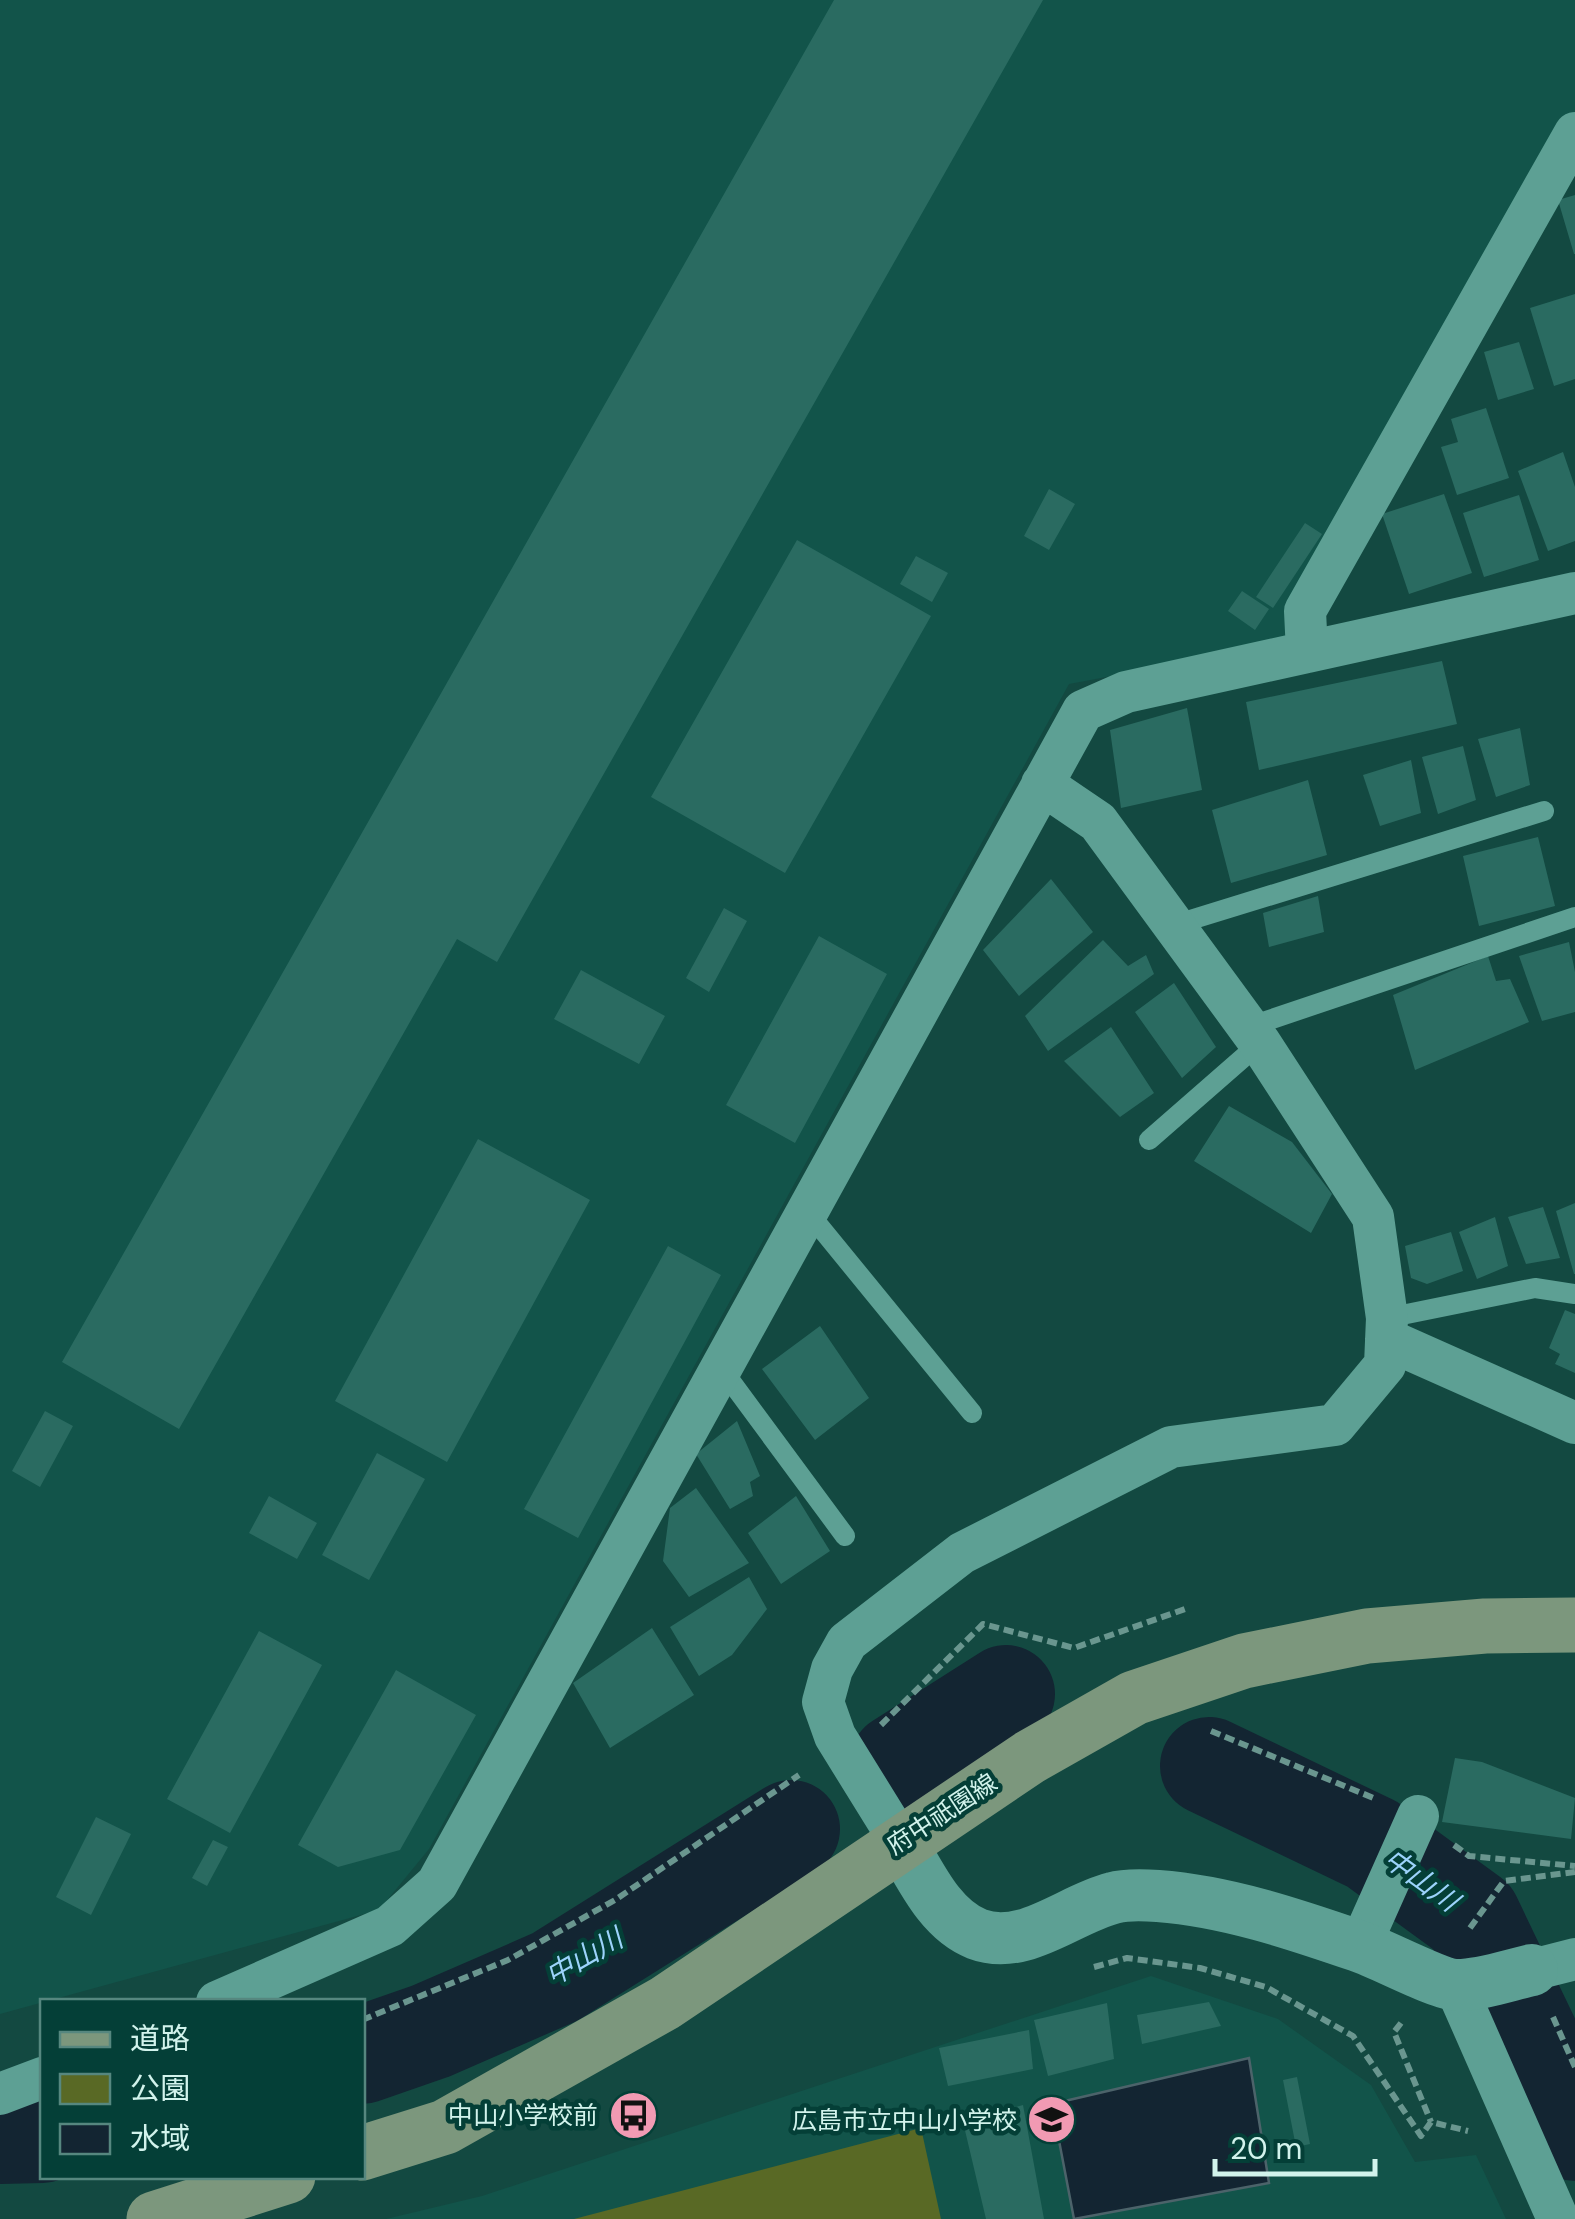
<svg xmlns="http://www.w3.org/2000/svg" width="1575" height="2219" font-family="'DM Sans','Noto Sans JP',sans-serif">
<rect width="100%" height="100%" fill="#134941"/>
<!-- built -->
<path fill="#12544a" d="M0,0h1575v127l-282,515 -224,42 -640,1165 -50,61 -379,104z
M1151,1976l127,43 93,66 44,77 61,-7 30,64h-1120l96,-23z"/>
<!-- green -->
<path fill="#596925" d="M921,2128l20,91h-367z"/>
<!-- water -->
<path fill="#132532" stroke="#4c636a" stroke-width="2.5" d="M1249,2058l20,125 -195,36 -22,-115z"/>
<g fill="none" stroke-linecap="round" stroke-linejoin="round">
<!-- river -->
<path stroke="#132532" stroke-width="98" d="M899,1762l107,-68
M1209,1766l163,78 100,73 103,215
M362,2055l69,-24 124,-54 236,-148
M0,2135l42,-1"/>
</g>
<!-- building -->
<path fill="#2a6b61" d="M834,0h209l-546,962 -40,-23 -278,490 -117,-67z
M1575,195v59h-1l-16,-54z
M1575,294v85l-21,7 -24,-78z
M1519,342l15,47 -36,11 -14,-48z
M1486,408l23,70 -52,17 -16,-48 17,-5 -7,-23z
M1563,452l12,35v54l-27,10 -30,-80z
M1049,489l26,15 -26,46 -25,-14z
M1444,494l28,79 -63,21 -27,-80z
M1519,495l20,65 -55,17 -21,-64z
M1305,523l17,11 -49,74 -17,-11z
M797,540l134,76 -146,257 -134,-76z
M916,556l32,17 -16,29 -32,-18z
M1242,591l27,18 -14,21 -27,-19z
M1442,661l15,63 -198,46 -13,-68z
M1187,708l15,82 -81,18 -11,-78z
M1520,728l10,57 -34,12 -18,-58z
M1463,746l13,54 -38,14 -16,-57z
M1411,760l10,53 -41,13 -17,-51z
M1308,780l19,75 -96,28 -19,-73z
M1538,837l17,69 -76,20 -16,-70z
M1051,879l42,53 -74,64 -36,-46z
M1318,896l6,36 -55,15 -6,-34z
M724,908l23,13 -38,71 -23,-14z
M819,936l68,38 -92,169 -69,-38z
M1103,940l25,26 18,-11 8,19 -106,77 -23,-35z
M1569,942l6,30v40l-33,9 -23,-65z
M1488,956l8,25 14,-2 19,43 -114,48 -22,-75z
M581,970l84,46 -26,48 -85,-45z
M1174,983l42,64 -34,31 -47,-66z
M1111,1027l43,66 -34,24 -56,-56z
M1229,1106l63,36 40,52 -21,39 -117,-72z
M478,1139l112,61 -143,262 -112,-61z
M1575,1203v71h-1l-18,-63z
M1543,1207l17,51 -34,6 -18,-47z
M1495,1217l13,49 -31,13 -18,-47z
M1451,1232l12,39 -36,13 -16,-6 -6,-32z
M668,1246l53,29 -143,263 -54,-29z
M1565,1310l10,4v59l-20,-9 5,-10 -11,-6z
M820,1326l49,72 -54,42 -53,-71z
M45,1411l28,15 -33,61 -28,-16z
M737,1421l23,55 -10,6 3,14 -23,13 -34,-55z
M377,1453l48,26 -56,101 -47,-25z
M696,1488l53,75 -60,34 -26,-36 7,-53z
M269,1496l48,27 -20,36 -48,-26z
M796,1496l34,55 -49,33 -33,-51z
M749,1577l18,32 -35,46 -33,21 -29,-49z
M652,1628l42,67 -84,53 -37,-65z
M259,1631l63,34 -92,168 -63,-34z
M396,1670l80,45 -76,135 -62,17 -40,-22z
M1455,1758l27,4 93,36 -4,41 -129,-17z
M96,1817l35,17 -40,81 -35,-18z
M213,1840l15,7 -21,39 -15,-8z
M1209,2002l12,24 -79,18 -5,-29z
M1107,2003l7,56 -66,17 -14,-56z
M1029,2030l4,39 -85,17 -9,-38z
M1297,2077l13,67 -14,3 -13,-67z
M1023,2105l21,114h-58l-23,-97z"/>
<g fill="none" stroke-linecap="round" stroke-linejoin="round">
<!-- path -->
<path stroke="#6a968f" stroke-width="6" stroke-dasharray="10 5" stroke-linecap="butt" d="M881,1725l102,-101 91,24 114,-40
M1211,1731l165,68
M1454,1845l15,11 106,10
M1470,1928l34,-47 71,-9
M1094,1967l33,-9 73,10 66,19 87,49 68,100 10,-14 37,9
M1553,2017l22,50
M362,2020l146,-60 107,-60 184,-125
M1401,2023l-7,9 37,90"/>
<!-- service -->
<path stroke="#5da094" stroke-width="20" d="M1174,925l370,-114
M1248,1027l327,-110
M1149,1140l111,-97
M807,1211l165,202
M1387,1318l148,-30 40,6
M721,1368l124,168"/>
<!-- minor -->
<path stroke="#5da094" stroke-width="42" d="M1307,652l-2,-41 270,-478
M1386,1339l189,84
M900,1841l-65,-105 -12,-34 9,-33 15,-27 115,-89 209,-106 164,-22 50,-60 2,-47 -14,-101 -113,-174 -162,-221 -56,-38
M1360,1946l58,-130
M1532,1970l43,-11
M1455,1985l103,234
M217,2002l173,-76 47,-42 646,-1173 43,-19 449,-99
M0,2094l42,-16"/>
<!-- tertiary -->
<path stroke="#5da094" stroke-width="52" d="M900,1841c20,33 39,78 77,93 47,18 92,-25 136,-36 14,-4 31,-3 45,-2 68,5 136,28 200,50 22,7 81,39 99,39 24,0 52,-10 75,-15"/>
<!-- secondary -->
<path stroke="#7c977d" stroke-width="55" d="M362,2153l83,-26 220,-124 365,-246 104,-59 110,-37 123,-25 118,-10 90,-1
M154,2219l134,-43"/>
</g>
<!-- icons -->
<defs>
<symbol id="bus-disc" viewBox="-11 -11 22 22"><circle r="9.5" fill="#f19ab3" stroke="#043f37"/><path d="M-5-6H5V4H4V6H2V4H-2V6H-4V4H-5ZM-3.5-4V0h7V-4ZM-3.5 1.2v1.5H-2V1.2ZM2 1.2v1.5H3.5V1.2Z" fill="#111"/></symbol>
<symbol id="school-disc" viewBox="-11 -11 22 22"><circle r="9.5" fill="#f19ab3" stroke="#043f37"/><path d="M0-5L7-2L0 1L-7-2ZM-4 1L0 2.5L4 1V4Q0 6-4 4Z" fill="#111"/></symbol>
</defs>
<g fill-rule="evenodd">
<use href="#bus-disc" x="606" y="2088" width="55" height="55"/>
<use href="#school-disc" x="1024" y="2092" width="55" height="55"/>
</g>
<g text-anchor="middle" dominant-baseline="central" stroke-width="9" stroke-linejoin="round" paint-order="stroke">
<!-- street labels -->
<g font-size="25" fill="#d2f3ec" stroke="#043f37">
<text transform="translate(942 1814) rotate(-33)">府中祇園線</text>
</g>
<!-- poi labels -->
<g font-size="25" fill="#d2f3ec" stroke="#043f37" text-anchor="end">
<text x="598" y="2115">中山小学校前</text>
<text x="1017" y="2120">広島市立中山小学校</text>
</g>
<!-- water labels -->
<g font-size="28" font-style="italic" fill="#9cd3fb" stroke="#043f37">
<text transform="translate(1421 1880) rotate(36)">中山川</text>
<text transform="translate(584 1957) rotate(-30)">中山川</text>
</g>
</g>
<!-- legend -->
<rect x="40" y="1999" width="325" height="180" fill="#043f37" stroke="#56877f" stroke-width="2.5"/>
<rect x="60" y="2032" width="50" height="15" fill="#7c977d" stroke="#56877f" stroke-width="2.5"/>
<text x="130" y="2049" font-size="30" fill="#d2f3ec">道路</text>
<rect x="60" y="2074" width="50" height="30" fill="#596925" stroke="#56877f" stroke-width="2.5"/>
<text x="130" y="2099" font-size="30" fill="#d2f3ec">公園</text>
<rect x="60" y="2124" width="50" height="30" fill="#132532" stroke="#56877f" stroke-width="2.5"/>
<text x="130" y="2149" font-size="30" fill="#d2f3ec">水域</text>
<!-- scale -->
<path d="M1215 2159v15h160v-15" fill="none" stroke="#d2f3ec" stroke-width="5"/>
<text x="1230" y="2159" font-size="30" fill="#d2f3ec" stroke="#043f37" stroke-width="8" paint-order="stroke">20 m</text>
</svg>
